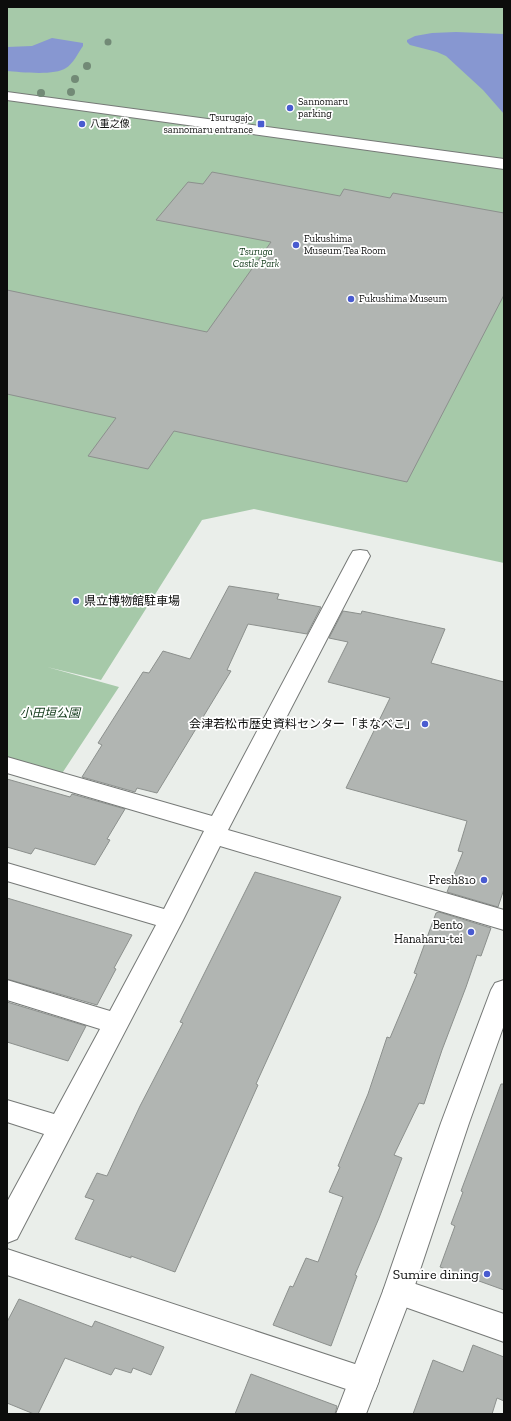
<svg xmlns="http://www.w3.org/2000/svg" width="511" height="1421" font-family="'Zilla Slab','Noto Sans JP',serif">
<rect width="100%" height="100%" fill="#eaeeea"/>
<!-- green -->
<path fill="#a6c9a9" d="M7,7h497v556l-250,-54 -52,11 -101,160 -54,-13 72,20 -60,91 -52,-15z"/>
<!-- water -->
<path fill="#8797d1" d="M456,32l48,2v80l-21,-24 -37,-34 -9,-4 -27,-7 -3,-3v-2l8,-4 17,-3z
M52,38l31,5v3c-5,7 -10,18 -17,22 -11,8 -46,4 -59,3v-24l25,-1z"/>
<!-- building -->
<path fill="#b1b5b2" stroke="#8c908d" d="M212,172l128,24 4,-7 46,9 3,-5 111,20v82l-97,187 -233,-51 -26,38 -60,-13 28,-38 -109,-24v-104l200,42 64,-90 -115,-22 32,-38 15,2z
M229,586l50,8 -2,5 44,8 -14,27 -59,-10 -21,46 4,1 -74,122 -20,-5 -2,4 -53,-15 20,-32 -4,-2 45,-71 6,1 14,-22 27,8z
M343,611l18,3 1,-3 83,18 -14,34 73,19v207l-6,18 -51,-15 16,-40 -5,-1 9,-30 -121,-33 44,-90 -62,-16 20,-40 -19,-4z
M7,779l63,18 2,-3 53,15 -18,30 3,1 -15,25 -60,-17 -4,6 -24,-7z
M255,872l86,25 -85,187 2,1 -83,187 -44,-16v2l-56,-19 19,-39 -9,-3 12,-24 10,3 33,-70 43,-83 -3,-1z
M7,898l125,37 -18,33 2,1 -19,36 -90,-26z
M439,912l52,16 -10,28 -4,-1 -11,32 -24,63 -18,54 -5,-1 -25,52 8,3 -23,60 -24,57 2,1 -26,70 -58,-21 17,-39 3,1 13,-29 12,4 25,-65 -14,-5 11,-25 -2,-1 30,-72 19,-57 3,1 27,-64 -3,-1 22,-60z
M7,1002l79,24 -18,35 -61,-19z
M501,1084h3v206l-64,-23 15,-41 -4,-2 12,-32 -2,-1z
M19,1299l73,28 3,-6 69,26 -13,28 -18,-7 -2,5 -16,-5 -4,7 -46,-17 -27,56h-4l-27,-11v-81z
M473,1345l31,12v44l-7,-3 -5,16h-79l20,-54 30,12z
M251,1374l86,32 -2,8h-100z"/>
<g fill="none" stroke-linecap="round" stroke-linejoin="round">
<defs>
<path id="minor" d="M7,92l497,67v10l-497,-69z
M360,550l7,1 3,5 -142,274 276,80v20l-284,-84 -37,74 -166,319 -10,4v-41l37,-68 -37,-12v-22l47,14 46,-85 -93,-29v-20l103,31 46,-86 -149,-44v-18l157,46 40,-78 -197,-58v-16l205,59 138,-260 3,-5z
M7,1249l357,118 11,4 4,10 -4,10 -11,4 -357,-120z
M398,1278l106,36v28l-116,-41 -5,-10 5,-10z"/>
<path id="tertiary" d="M504,980v45l-35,98 -56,168 -47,123h-30l47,-123 58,-168 50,-133 4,-7z"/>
</defs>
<!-- minor casing -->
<use href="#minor" stroke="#767977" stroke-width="2"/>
<!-- tertiary casing -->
<use href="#tertiary" stroke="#767977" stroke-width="2"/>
<!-- minor -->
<use href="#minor" fill="#fff" fill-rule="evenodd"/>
<!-- tertiary -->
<use href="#tertiary" fill="#fff" fill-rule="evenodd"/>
</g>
<!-- trees -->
<g fill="#728a76">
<circle cx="108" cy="42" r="3.5"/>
<circle cx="87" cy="66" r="4"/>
<circle cx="75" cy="79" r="4"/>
<circle cx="71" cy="92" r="4"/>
<circle cx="41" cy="93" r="4"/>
</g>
<!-- markers -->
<g fill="#495bd0" stroke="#fff" stroke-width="1.5">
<circle cx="290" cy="108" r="4"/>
<circle cx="82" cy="124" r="4"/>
<rect x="257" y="120" width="8" height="8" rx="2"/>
<circle cx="296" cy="245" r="4"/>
<circle cx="351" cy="299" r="4"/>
<circle cx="76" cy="601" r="4"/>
<circle cx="425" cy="724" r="4"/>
<circle cx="484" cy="880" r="4"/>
<circle cx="471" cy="932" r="4"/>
<circle cx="487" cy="1274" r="4"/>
</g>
<g text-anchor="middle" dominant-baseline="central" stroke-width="3.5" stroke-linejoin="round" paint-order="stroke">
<!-- far-poi labels -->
<g font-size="10" fill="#0c0d0c" stroke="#fff" text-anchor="start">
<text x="298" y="102">Sannomaru<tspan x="298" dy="12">parking</tspan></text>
<text x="253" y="118" text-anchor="end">Tsurugajo<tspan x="253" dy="12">sannomaru entrance</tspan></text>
<text x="90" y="124">八重之像</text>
<text x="304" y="239">Fukushima<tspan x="304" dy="12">Museum Tea Room</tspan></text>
<text x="359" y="299">Fukushima Museum</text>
</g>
<!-- far-park labels -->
<g font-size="10" font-style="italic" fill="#103818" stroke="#fff">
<text x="256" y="252">Tsuruga<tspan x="256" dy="12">Castle Park</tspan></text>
</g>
<!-- poi labels -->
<g font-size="12" fill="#0c0d0c" stroke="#fff" text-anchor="end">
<text x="84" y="601" text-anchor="start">県立博物館駐車場</text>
<text x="417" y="724">会津若松市歴史資料センター「まなべこ」</text>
<text x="476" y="880">Fresh810</text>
<text x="463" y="925">Bento<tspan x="463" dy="14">Hanaharu-tei</tspan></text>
</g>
<!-- park labels -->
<g font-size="12" font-style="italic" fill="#103818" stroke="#fff">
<text x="50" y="713">小田垣公園</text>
</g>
<!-- near-poi labels -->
<g font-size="14" fill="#0c0d0c" stroke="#fff" text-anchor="end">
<text x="479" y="1274">Sumire dining</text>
</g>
</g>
<!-- border -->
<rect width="511" height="1421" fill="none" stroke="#0c0d0c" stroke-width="16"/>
</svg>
